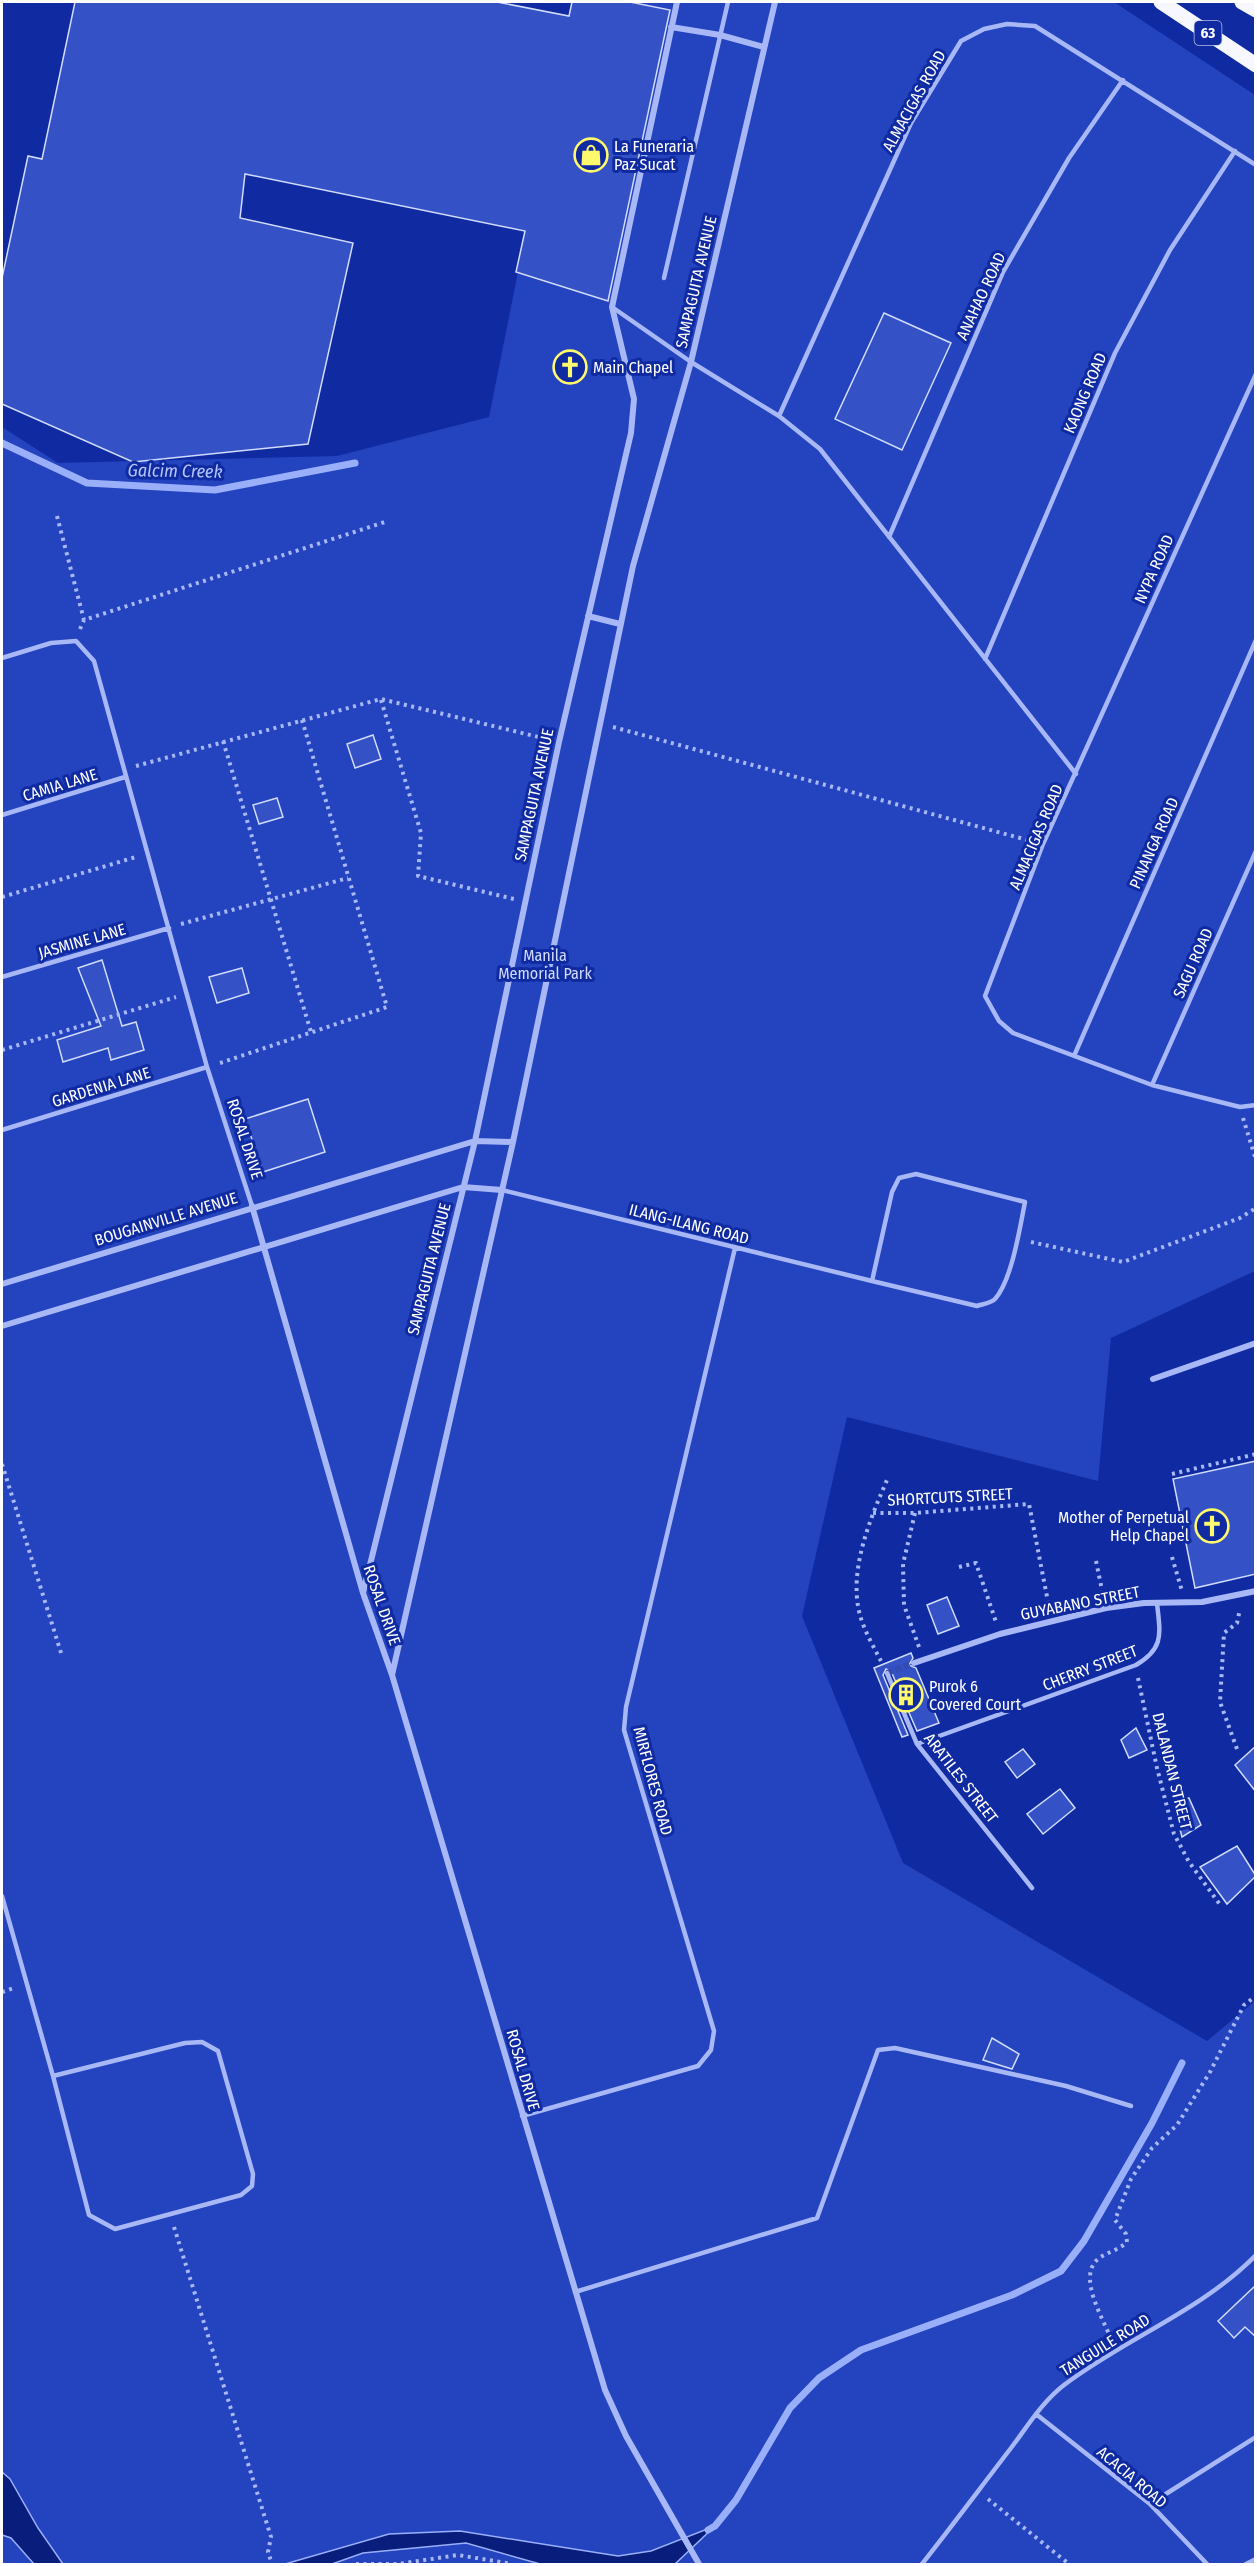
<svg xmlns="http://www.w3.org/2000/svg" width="1257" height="2566" font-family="'Fira Sans Condensed',sans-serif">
<rect width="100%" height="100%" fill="#102ba1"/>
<!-- green -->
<path fill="#2343bf" d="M572,2h542l141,93v1176l-144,67 -13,143 -251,-64 -45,199 101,247 304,178 48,-40v563h-1253v-2137l56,36 279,-7 152,-39z"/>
<!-- water -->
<path fill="#091e7c" stroke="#9aaff9" stroke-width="1.5" d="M2,2472l8,7 28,49 25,36h-29l-23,-26 -9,-3z
M715,2526l-40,38h-135l-74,-21 -103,10 -31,11h-47l104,-30 71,-3 158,25 33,-5z"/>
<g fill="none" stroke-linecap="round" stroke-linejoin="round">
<!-- stream -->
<path stroke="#9aaff9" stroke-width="7" d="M2,443l85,40 128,7 140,-27
M708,2530l7,-4 21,-26 54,-92 29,-30 42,-28 151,-55 49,-24 23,-30 68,-118 30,-60"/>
</g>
<!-- building -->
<path fill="#3451c6" stroke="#d1dbfe" stroke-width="1.5" d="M75,2h422l72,14 3,-14h58l40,8 -62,291 -92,-29 9,-41 -280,-57 -5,44 113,25 -45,201 -175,18 -131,-58v-126l26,-122 14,3z
M884,313l67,30 -49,107 -67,-31z
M373,735l8,24 -26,9 -8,-24z
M277,798l6,19 -24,7 -6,-19z
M102,960l20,66 14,-4 8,28 -33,10 -3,-12 -45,14 -6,-22 44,-14 -23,-58z
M242,968l7,25 -32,10 -8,-26z
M308,1099l17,53 -62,20 -18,-53z
M1256,1461v113l-61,14 -22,-109z
M947,1597l12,29 -21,8 -11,-29z
M911,1653l2,5 -4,7 7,3 23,55 -22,8 -26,-60 -5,-2 -3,6 25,60 -6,2 -28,-69z
M1136,1728l11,22 -18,8 -8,-18z
M1256,1746v46l-21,-27z
M1023,1749l12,15 -18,14 -12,-16z
M1060,1789l15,19 -32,26 -16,-20z
M1189,1798l12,27 -19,12 -10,-38z
M1237,1846l19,30 -29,28 -27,-37z
M992,2038l27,16 -7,15 -29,-9z
M1256,2285v52l-11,-10 -11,11 -16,-17z"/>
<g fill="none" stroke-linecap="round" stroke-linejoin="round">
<!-- street-tunnel -->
<path stroke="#344baf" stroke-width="6" stroke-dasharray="6 3" stroke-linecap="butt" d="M887,1673l27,-10"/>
<!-- path -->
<path stroke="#a8b8f6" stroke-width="4" stroke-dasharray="3 4.5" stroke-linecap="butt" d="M57,516l27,104
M80,629l4,-9 304,-99
M381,700l40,133 -3,43 96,23
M613,727l418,114
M223,741l88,291
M136,766l245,-67 166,40
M2,897l134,-40
M181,924l167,-46
M2,1050l174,-53
M220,1063l167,-56 -85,-287
M1243,1118l13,42
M1031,1242l92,20 117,-44 16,-10
M2,1464l60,192
M1172,1474l84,-20
M873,1513h42l114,-9 20,103
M915,1513l-12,51 1,41 15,42
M1172,1557l10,34
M1096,1561l7,34
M959,1567l17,-4 20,59
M881,1661c-9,-17 -20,-36 -23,-55 -7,-42 13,-89 29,-126
M1138,1678l19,90 17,66 15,28 32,44
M1237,1749l-17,-47 4,-69 13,-10 3,-14
M2,1992l12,-4
M174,2227l97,310 -3,15 4,12
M1111,2339c-8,-21 -34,-62 -13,-80 9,-7 21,-9 29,-17l-1,-8 -11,-14 16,-41 21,-31 25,-23 33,-53 34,-67 12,-9
M988,2499l81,65
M356,2564h42l60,-9 54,9"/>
<!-- lane -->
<path stroke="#a8b8f6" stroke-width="4.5" d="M664,278l64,-276
M612,307l79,55 88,54 41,33 256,325
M1256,374l-213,470 -58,152 14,25 14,12 139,52 88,22 16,-2
M779,416l132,-293 50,-82 23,-12 23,-5 28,2 221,139
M889,537l114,-265 66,-114 54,-78
M2,658l49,-15 25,-2 18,20 113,406 45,139
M985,659l130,-306 55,-103 65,-99
M2,815l123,-38
M2,977l167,-49
M1074,1056l182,-416
M1152,1085l104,-234
M2,1130l205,-63
M916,1174l109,28c-5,25 -13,78 -30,97 -4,4 -12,5 -18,7l-105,-25 20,-89 7,-14z
M502,1190l370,91
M887,1673l30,71 115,144
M917,1744l219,-79c29,-17 24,-32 21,-62
M2,1896l51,180 36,139 26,14 126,-34 11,-9 1,-12 -35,-123 -16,-9 -17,1 -132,33
M522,2116l176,-50 13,-16 3,-19 -90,-301 2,-23 109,-459
M575,2292l242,-74 61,-168 17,-2 171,38 65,20
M1036,2414l114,90 57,60
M1150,2504l106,-67
M922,2564c30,-38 59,-77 89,-116 16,-21 31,-46 53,-63 62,-47 137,-74 192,-130
M1246,2564l10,-5"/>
<!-- street -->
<path stroke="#a8b8f6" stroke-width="6" d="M671,27l49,8 44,12
M588,616l32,8
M252,1206l111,387 29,82 213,715 21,46 73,128
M2,1284l473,-143 38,1
M2,1326l461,-139 39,3
M1153,1379l103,-36
M363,1593l112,-452 84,-399 72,-309 3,-34 -22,-92 65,-305
M914,1663l86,-29 106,-26 38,-5 58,-1 54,-11
M392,1675l121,-533 120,-576 58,-204 84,-360"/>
<!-- primary -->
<path stroke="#f7f8ff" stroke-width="15" d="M1161,2l95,63
M1242,2l14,8"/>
</g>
<!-- icons -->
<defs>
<symbol id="shop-ring" viewBox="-11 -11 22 22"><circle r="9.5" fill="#102ba1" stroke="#fff96d" stroke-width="1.5"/><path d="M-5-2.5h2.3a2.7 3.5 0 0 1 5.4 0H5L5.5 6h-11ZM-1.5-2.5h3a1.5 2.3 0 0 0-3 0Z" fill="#fff96d"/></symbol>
<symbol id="church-ring" viewBox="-11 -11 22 22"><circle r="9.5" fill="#102ba1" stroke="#fff96d" stroke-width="1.5"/><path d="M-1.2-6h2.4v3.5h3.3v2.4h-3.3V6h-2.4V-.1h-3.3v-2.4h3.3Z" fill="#fff96d"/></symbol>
<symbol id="building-ring" viewBox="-11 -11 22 22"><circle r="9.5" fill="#102ba1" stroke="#fff96d" stroke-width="1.5"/><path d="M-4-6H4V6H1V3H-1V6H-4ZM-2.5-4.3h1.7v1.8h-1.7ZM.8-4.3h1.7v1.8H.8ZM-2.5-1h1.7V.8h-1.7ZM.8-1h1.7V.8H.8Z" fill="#fff96d"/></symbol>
</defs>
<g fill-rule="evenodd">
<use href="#shop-ring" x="572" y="136" width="38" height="38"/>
<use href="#church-ring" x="551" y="348" width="38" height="38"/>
<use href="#church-ring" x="1193" y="1507" width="38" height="38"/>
<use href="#building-ring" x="887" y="1676" width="38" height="38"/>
</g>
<g text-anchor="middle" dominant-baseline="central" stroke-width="6" stroke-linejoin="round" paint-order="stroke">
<!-- shield labels -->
<rect fill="#102ba1" stroke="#b7bfe3" stroke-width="1.5" x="1194.5" y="21" width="27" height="24" rx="4.5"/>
<g font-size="15" font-weight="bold" fill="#fff">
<text x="1208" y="33">63</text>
</g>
<!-- street labels -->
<g font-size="16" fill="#fff" stroke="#102ba1">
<text transform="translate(914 101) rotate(-61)">ALMACIGAS ROAD</text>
<text transform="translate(696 282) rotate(-77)">SAMPAGUITA AVENUE</text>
<text transform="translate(981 296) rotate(-65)">ANAHAO ROAD</text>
<text transform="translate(1085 393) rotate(-67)">KAONG ROAD</text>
<text transform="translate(1154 569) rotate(-66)">NYPA ROAD</text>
<text transform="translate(60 785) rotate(-17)">CAMIA LANE</text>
<text transform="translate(534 795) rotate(-78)">SAMPAGUITA AVENUE</text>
<text transform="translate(1036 837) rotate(-67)">ALMACIGAS ROAD</text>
<text transform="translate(1154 843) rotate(-66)">PINANGA ROAD</text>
<text transform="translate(82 941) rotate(-16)">JASMINE LANE</text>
<text transform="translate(1193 963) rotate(-66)">SAGU ROAD</text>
<text transform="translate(101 1087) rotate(-17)">GARDENIA LANE</text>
<text transform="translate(245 1139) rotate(72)">ROSAL DRIVE</text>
<text transform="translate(166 1219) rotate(-17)">BOUGAINVILLE AVENUE</text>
<text transform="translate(689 1224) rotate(14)">ILANG-ILANG ROAD</text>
<text transform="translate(429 1269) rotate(-76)">SAMPAGUITA AVENUE</text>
<text transform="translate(950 1497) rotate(-3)">SHORTCUTS STREET</text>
<text transform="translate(1080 1603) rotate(-11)">GUYABANO STREET</text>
<text transform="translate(382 1605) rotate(71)">ROSAL DRIVE</text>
<text transform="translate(1090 1668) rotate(-21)">CHERRY STREET</text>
<text transform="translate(1172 1771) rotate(76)">DALANDAN STREET</text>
<text transform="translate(961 1778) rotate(52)">ARATILES STREET</text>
<text transform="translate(653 1781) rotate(75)">MIRFLORES ROAD</text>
<text transform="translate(523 2070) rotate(74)">ROSAL DRIVE</text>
<text transform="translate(1105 2345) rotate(-32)">TANGUILE ROAD</text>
<text transform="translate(1132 2477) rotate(40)">ACACIA ROAD</text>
</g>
<!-- poi labels -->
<g font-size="16" fill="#fff" stroke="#102ba1" text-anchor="start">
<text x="614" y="146">La Funeraria<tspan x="614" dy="18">Paz Sucat</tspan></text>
<text x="593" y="367">Main Chapel</text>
<text x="1189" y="1517" text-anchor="end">Mother of Perpetual<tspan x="1189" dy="18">Help Chapel</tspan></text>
<text x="929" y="1686">Purok 6<tspan x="929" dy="18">Covered Court</tspan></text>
</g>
<!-- park labels -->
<g font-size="16" fill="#d1dbfe" stroke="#102ba1">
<text x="545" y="955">Manila<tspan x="545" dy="18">Memorial Park</tspan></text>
</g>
<!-- water labels -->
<g font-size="18" font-style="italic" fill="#b5c4fc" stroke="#102ba1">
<text transform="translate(175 471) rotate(1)">Galcim Creek</text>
</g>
</g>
<!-- border -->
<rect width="1257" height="2566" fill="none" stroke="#ffffff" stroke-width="6"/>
</svg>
